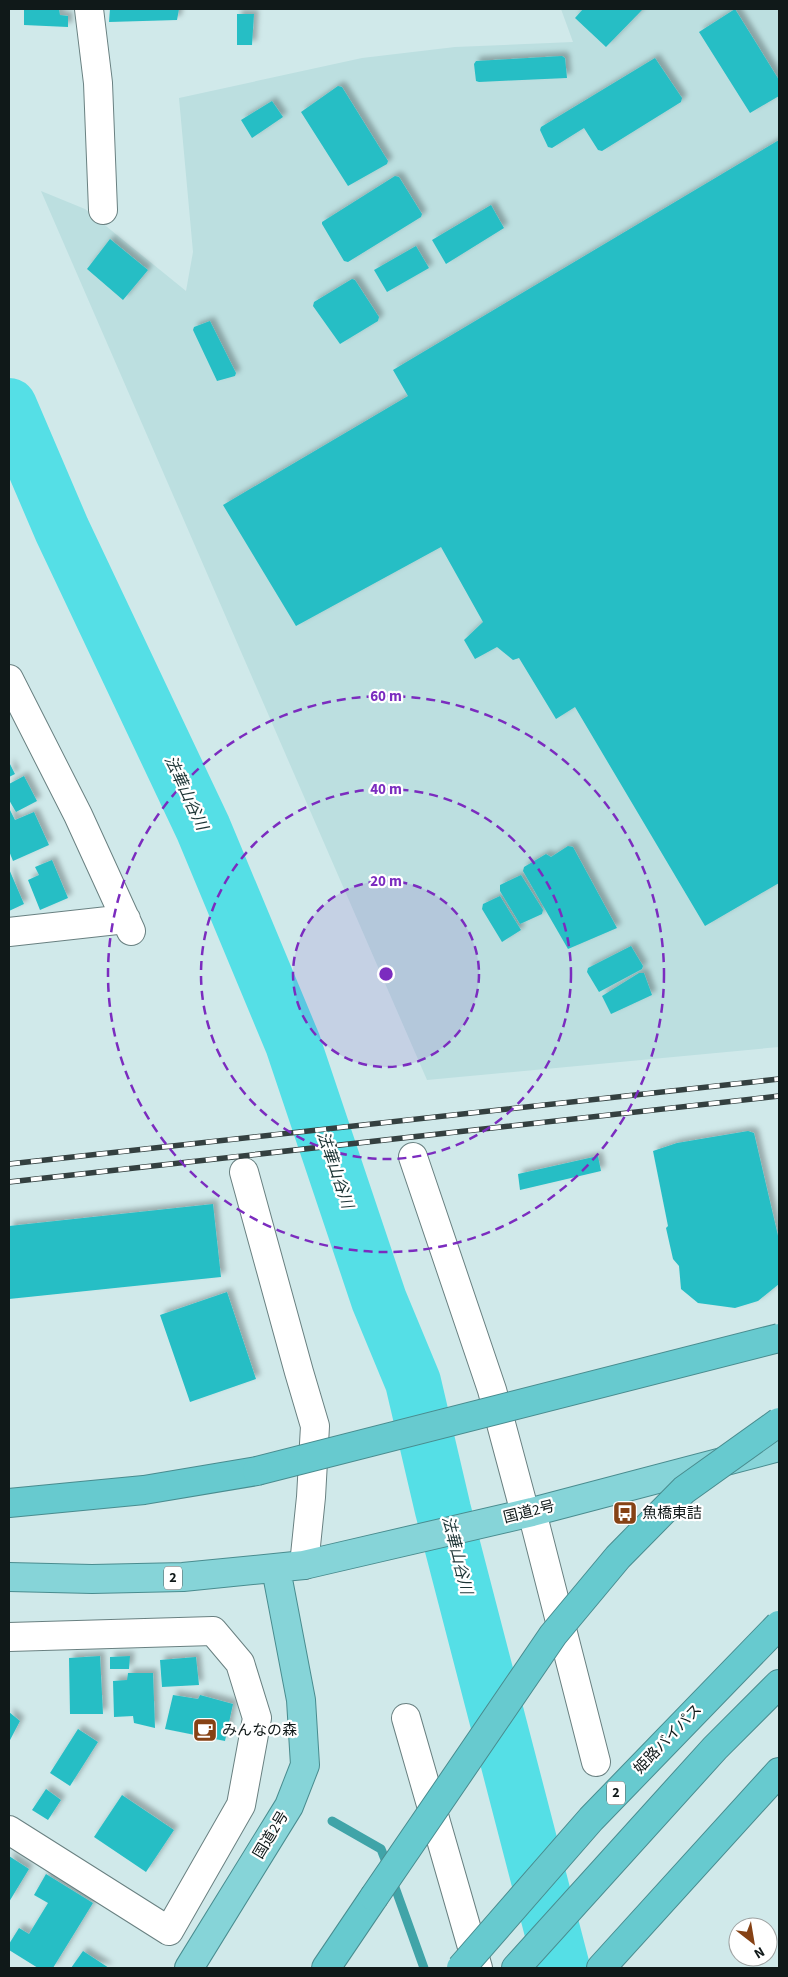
<svg xmlns="http://www.w3.org/2000/svg" width="788" height="1977" font-family="'Source Sans 3','Noto Sans JP',sans-serif">
<defs>
<filter id="shadow"><feDropShadow dx="4.5" dy="-4.5" stdDeviation="2.5" flood-color="#0004"/></filter>
</defs>
<rect width="100%" height="100%" fill="#d0e9ea"/>
<!-- built -->
<path fill="#bcdfe0" d="M561,9h218v1038l-352,33 -386,-889 44,18 101,82 7,-39 -14,-154 183,-40 93,-11 118,-5z"/>
<g fill="none" stroke-linecap="round" stroke-linejoin="round">
<!-- stream -->
<path stroke="#40a4a8" stroke-width="9" d="M332,1821l49,28 7,18
M392,1879l32,89"/>
<!-- river -->
<path stroke="#55dfe6" stroke-width="56" d="M9,406l53,124 141,298 90,216 86,256 34,82 30,128 119,458"/>
</g>
<!-- building -->
<path fill="#27bec5" filter="url(#shadow)" d="M24,9h35l1,6 8,1v11l-44,-2z
M110,9h69l-2,11 -68,2z
M583,9h60l-37,38 -31,-29z
M735,9l44,71v16l-29,17 -51,-81z
M237,14h17l-2,31h-15z
M562,56l3,2 2,20 -88,4 -3,-1 -2,-17 2,-3z
M655,58l27,40 -1,4 -79,49 -4,-1 -14,-22 -32,20 -4,-1 -8,-17 1,-3z
M338,86l4,1 46,74 -1,3 -39,22 -47,-74z
M272,101l11,16 -31,21 -11,-18z
M779,140v743l-74,43 -130,-219 -19,12 -37,-61 -6,2 -16,-13 -22,12 -11,-19 19,-18 -42,-75 -145,79 -73,-121 185,-109 -15,-26z
M395,176l4,1 23,37 -1,3 -73,45 -4,-1 -22,-37v-2z
M491,205l13,23 -58,36 -14,-24z
M110,239l38,31 -25,30 -36,-31z
M416,246l13,22 -42,24 -13,-22z
M352,279l3,1 24,37 -1,4 -38,23 -27,-38 1,-4z
M210,321l26,52 -1,3 -18,5 -24,-51 1,-3z
M9,762l6,12 -6,3z
M24,776l13,25 -21,11 -7,-12v-16z
M9,810h1l5,10 19,-8 15,33 -36,16 -4,-10z
M568,846l5,1 44,81 -49,21 -45,-78 1,-4 22,-13 5,3z
M52,860l16,38 -28,12 -12,-30 11,-5 -4,-8z
M9,869l15,35 -15,7z
M521,875l22,35 -1,4 -22,10 -20,-33v-6z
M500,896l21,34 -19,12 -20,-33 1,-5z
M631,946l12,20 -1,3 -43,23 -12,-20 1,-4z
M639,973h5l8,22 -41,19 -9,-18z
M748,1131l6,2 25,107v44l-21,17 -23,7 -37,-5 -17,-14 -2,-23 -6,-7 -7,-31 2,-2 -15,-75 24,-8z
M598,1156l3,15 -81,19 -2,-16z
M213,1204l8,73 -212,22v-73z
M227,1292l29,87 -66,23 -30,-87z
M100,1656l3,58h-33l-1,-56z
M130,1656l-1,13h-19v-12z
M196,1657l3,28 -37,2 -2,-27z
M128,1673h25l2,55 -21,-5 -1,-7 -19,1 -1,-36 14,-1z
M173,1695l25,4 2,-4 33,9 -8,37 -60,-12z
M9,1712l11,9 -11,21z
M78,1729l20,13 -28,44 -20,-13z
M46,1789l15,11 -13,20 -16,-10z
M122,1795l52,35 -28,42 -52,-35z
M9,1856l20,13 -20,33z
M46,1874l47,29 -40,65h-15l-29,-18v-6l10,-16 10,6 19,-31 -14,-8z
M83,1951l26,17h-38z"/>
<g fill="none" stroke-linecap="round" stroke-linejoin="round">
<defs>
<path id="minor" d="M89,9l9,74 5,127
M9,679l69,136 53,116
M9,932l117,-13
M413,1157l79,233 33,123
M244,1172l55,200 16,54 -4,71 -7,68
M532,1512l64,250
M9,1637l204,-6 27,32 17,55 -16,87 -72,126 -160,-101
M406,1718l72,250"/>
<path id="trunk" d="M9,1577l83,2 91,-2 121,-12 228,-53 247,-65
M189,1968l100,-162 16,-41 -4,-65 -25,-131"/>
<path id="motorway" d="M9,1503l135,-13 113,-19
M326,1968l48,-71
M516,1968l199,-220 64,-64
M601,1968l178,-196"/>
</defs>
<!-- minor casing -->
<use href="#minor" stroke="#698081" stroke-width="30"/>
<!-- trunk casing -->
<use href="#trunk" stroke="#498c8f" stroke-width="30"/>
<!-- motorway casing -->
<use href="#motorway" stroke="#498c8f" stroke-width="30"/>
<!-- minor -->
<use href="#minor" stroke="#fff" stroke-width="28"/>
<!-- trunk -->
<use href="#trunk" stroke="#86d4d8" stroke-width="28"/>
<!-- motorway -->
<use href="#motorway" stroke="#67cacf" stroke-width="28"/>
<defs>
<path id="rail" d="M9,1164l770,-85
M9,1182l770,-86"/>
</defs>
<!-- rail casing -->
<use href="#rail" stroke="#344040" stroke-width="5.5"/>
<!-- rail -->
<use href="#rail" stroke="#fff" stroke-width="4" stroke-dasharray="11" stroke-linecap="butt"/>
<defs>
<path id="motorway-bridge" d="M257,1471l522,-133
M374,1897l179,-262 65,-78 66,-67 95,-68
M461,1968l130,-149 188,-194"/>
</defs>
<!-- motorway-bridge casing -->
<use href="#motorway-bridge" stroke="#498c8f" stroke-width="30" stroke-linecap="butt"/>
<!-- motorway-bridge -->
<use href="#motorway-bridge" stroke="#67cacf" stroke-width="28"/>
</g>
<!-- distance rings -->
<circle cx="386" cy="974" r="93" fill="#7b2cbf" fill-opacity=".12"/>
<g fill="none" stroke="#7b2cbf" stroke-width="2.5" stroke-dasharray="9 6">
<circle cx="386" cy="974" r="93"/>
<circle cx="386" cy="974" r="185"/>
<circle cx="386" cy="974" r="278"/>
</g>
<!-- icons -->
<defs>
<symbol id="bus-square" viewBox="-11 -11 22 22"><rect x="-9" y="-9" width="18" height="18" rx="4" fill="#864215" stroke="#fff"/><path d="M-5-6H5V4H4V6H2V4H-2V6H-4V4H-5ZM-3.5-4V0h7V-4ZM-3.5 1.2v1.5H-2V1.2ZM2 1.2v1.5H3.5V1.2Z" fill="#fff"/></symbol>
<symbol id="cafe-square" viewBox="-11 -11 22 22"><rect x="-9" y="-9" width="18" height="18" rx="4" fill="#864215" stroke="#fff"/><path d="M-5.5-4.5H6V0H3Q3 3.5 0 3.5H-2.5Q-5.5 3.5-5.5 0ZM3-3.2v2h1.7v-2ZM-6 4.5H4V6H-6Z" fill="#fff"/></symbol>
</defs>
<g fill-rule="evenodd">
<use href="#bus-square" x="611" y="1499" width="28" height="28"/>
<use href="#cafe-square" x="191" y="1716" width="28" height="28"/>
</g>
<g text-anchor="middle" dominant-baseline="central" stroke-width="4.5" stroke-linejoin="round" paint-order="stroke">
<!-- shield labels -->
<g fill="#fff" stroke="#585e5e" stroke-width="1">
<rect x="164" y="1566.5" width="18" height="23" rx="4"/>
<rect x="607" y="1781.5" width="18" height="23" rx="4"/>
</g>
<g font-size="14" font-weight="bold" fill="#101919">
<text x="173" y="1578">2</text>
<text x="616" y="1793">2</text>
</g>
<!-- street labels -->
<g font-size="15" fill="#101919" stroke="#fff">
<text transform="translate(529 1512) rotate(-14)">国道2号</text>
<text transform="translate(668 1739) rotate(-46)">姫路バイパス</text>
<text transform="translate(271 1835) rotate(-59)">国道2号</text>
</g>
<!-- poi labels -->
<g font-size="15" fill="#101919" stroke="#fff" text-anchor="start">
<text x="642" y="1513">魚橋東詰</text>
<text x="222" y="1730">みんなの森</text>
</g>
<!-- water labels -->
<g font-size="16" font-style="italic" fill="#1d3536" stroke="#fff">
<text transform="translate(186 793) rotate(65)">法華山谷川</text>
<text transform="translate(335 1170) rotate(71)">法華山谷川</text>
<text transform="translate(457 1555) rotate(76)">法華山谷川</text>
</g>
</g>
<circle cx="386" cy="974" r="8" fill="#7b2cbf" stroke="#fff" stroke-width="2.5"/>
<g font-size="15" text-anchor="middle" font-weight="bold" fill="#7b2cbf" stroke="#fff" stroke-width="4.5" stroke-linejoin="round" paint-order="stroke">
<text x="386" y="701">60 m</text>
<text x="386" y="794">40 m</text>
<text x="386" y="886">20 m</text>
</g>
<!-- border -->
<rect width="788" height="1977" fill="none" stroke="#101919" stroke-width="20"/>
<!-- north arrow -->
<g transform="translate(753 1942) rotate(149)"><circle r="24" fill="#ffffff" stroke="#9fa3a3"/>
<path d="M0-4L9 19L0 12L-9 19Z" fill="#864215"/>
<text y="-8" font-size="14" font-weight="bold" text-anchor="middle" fill="#101919">N</text>
</g>
</svg>
